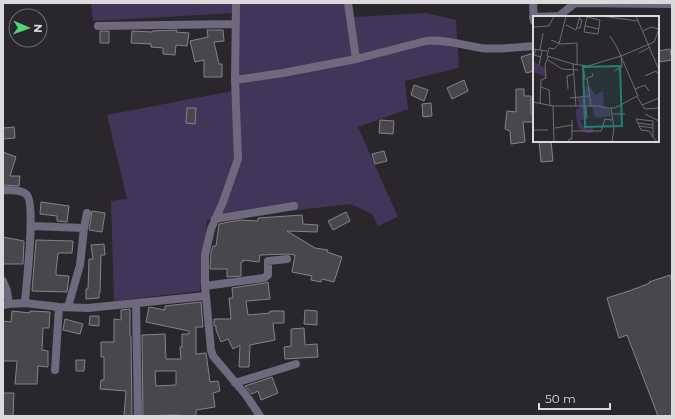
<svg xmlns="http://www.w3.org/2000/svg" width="675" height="419" font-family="Montserrat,sans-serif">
<rect width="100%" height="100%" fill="#29272c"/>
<!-- green -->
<path fill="#42355a" d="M91,3h260l3,14 72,-4 30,7 3,48 -54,13 3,28 -50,18 40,90 -20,9 -6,-12 -21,-10 -144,16 -7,71 -86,10 -3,-100 16,-2 -20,-84 125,-24 3,-78 -142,8z"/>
<!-- building -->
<path fill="#48474c" stroke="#858389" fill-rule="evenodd" d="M177,30l-1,2 13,1 -2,13 -11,-1 -1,10 -12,-1v-6l-12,-1v-3l-20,-1 1,-12 20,1v-1z
M207,30h16l1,11 -10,1 5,22h3v13h-18v-17l-9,2 -5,-21 18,-4z
M100,31h9v12h-9z
M670,49l2,11 -14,2v-11z
M534,53v18l-8,2 -5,-16z
M464,80l4,11 -16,8 -5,-11z
M414,85l14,5 -4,11 -13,-6z
M516,89h8v7h7v18h3v8h-11l2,20 -14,2 -1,-13 -5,-2 2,-18 9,1z
M431,103l1,13 -9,1 -1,-13z
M187,108h9l-1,16 -9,-1z
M380,120l14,1 -1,13 -14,-1z
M14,127l1,11 -12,1v-11z
M539,141h12l2,20 -12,1z
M384,151l3,10 -12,3 -3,-10z
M3,152l13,5 -6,19h10l-1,10 -16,-1z
M41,202l28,4 -2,16 -10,-1v-5l-17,-2z
M92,211l13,2 -3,19 -13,-2z
M346,212l4,9 -17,9 -5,-9z
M302,215l1,9 15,1 -1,7 -30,-1 28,17 13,2 -1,2 15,5 -8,25 -12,-3 -1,3 -10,-2 1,-4 -20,-4 3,-17 -8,-1 -27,1 -1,7 -16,-2v2h-2v14l-14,1v-8h-17l1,-17 2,-6h3l3,-22 21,-4 18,1v-3z
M3,237l21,4 -1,23h-20z
M36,240l37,1 -1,12h-14l-2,18v4l13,1 -2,16 -35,-1z
M104,244l1,11h-4l-1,38h-1v5l-13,1v-10h2l1,-30h4l-2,-14z
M670,275l2,7v134h-14l-31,-81 -8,3 -12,-40 22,-7 21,-8 -1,-1z
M268,282l2,17 -24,2 2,14 22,-2v-2h14v12h-11l2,17 -25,5 -1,22h-10l1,-22 -7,4 -5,-10 -7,3 -5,-12v-4h-2v-7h17l-2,-21h4l-1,-10 33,-5z
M201,302l2,25h-7v27l10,-1 4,29 8,-1 2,10 -7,2 2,14 -19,3v6l-24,-1 -29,1 -1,-81 23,-1 1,25h15l-1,-12h2v-13h7v-3l-43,-9 3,-15 16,3v-4zM155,371h21v14l-20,1z
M130,309v27h1l1,80h-8l2,-25 -26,-2 1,-9h3v-23h-3v-15h13v-23l7,1v-10z
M305,310l12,1v14l-13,-1z
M12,311l18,2v-2l20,1 -1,16h-6l-1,22 6,1v16l-10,-1 -1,18h-22l2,-23h-14v-40l8,1z
M90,316h9v10l-10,-1z
M65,319l18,5 -3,10 -17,-4z
M304,328l1,17 12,-1 1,13 -33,2 -1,-12 7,-1v-17z
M76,360h9l-1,11h-8z
M272,377l6,16 -17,7 -3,-9 -6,3 -7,-8z
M3,393h11l-1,23h-10z"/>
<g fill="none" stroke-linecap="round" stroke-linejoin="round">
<!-- street -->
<path stroke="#6f697e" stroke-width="8" d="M236,3l-1,77 3,79 -15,43 -12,27 -6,26v31l6,64 2,6 33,39 14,21
M348,3l8,56
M533,3l1,18
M533,17l26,-1 16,-13 97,1
M98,26l137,-2
M235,80l48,-7 73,-14 70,-18c19,-2 36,4 55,7 17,2 36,-1 53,-2
M3,190c7,1 19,-1 24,5 9,11 -1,91 -2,108
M215,219l79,-13
M31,226l53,2 -4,37 -12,42
M84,228l3,-15
M3,281l4,10 2,13
M205,286l59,-8 4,-3v-14l19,-2
M136,303l2,113
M3,305l6,-1 16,-1 34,4 29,1 118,-12
M55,370l4,-63
M235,383l61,-19"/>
</g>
<!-- overview -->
<g transform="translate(533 16)">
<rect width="126" height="126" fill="#29272c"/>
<path d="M1,46l12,7v8l-13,-5zM57,70l5,9 8,-4 1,17 6,1 1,7 -16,2 -3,-11 -6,-1v13l-5,1 1,4 6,5 5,-2v6h-7l-8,-6 -2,-11v-7l4,-1 -3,-10 8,-2v-9z" fill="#42355a"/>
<path fill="none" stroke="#706e72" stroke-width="1" d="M33,0l-7,28 -5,5 -5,-1 -2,8 26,8 15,2 33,-10 33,-14 5,-13M68,0l37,5M103,0l23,54M54,1l13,3 -2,14 -14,-2 1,-6 2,-9v-1M33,9l10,5 4,-14M52,10l14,3M0,11l16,-1 5,-10M44,12h3l2,-8 -3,-1M110,15l8,-4 8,2M77,20l7,11 21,49M18,24l10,4 16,-1v22M0,33l14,2M3,34l-2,5 7,2M7,34l3,-17M106,37l11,-6M15,44l14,9 16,1M40,48l3,42M6,49l3,-14M50,49l2,15M81,55l8,-4 -1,-10M112,60l11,-5 3,4M8,71l8,3 1,15M35,73l-1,-13 7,-2M102,73l10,-4 4,6M37,82l19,-2M0,86l20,4h45l9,2h8l22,-12 5,9 17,-7M7,88l1,-24 5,-2 -1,-13 3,-8M109,89l3,4 14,-1M20,90l1,36M53,90l1,13M58,90l-4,-28 6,-2 -1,-3M78,92l3,20 -2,14M79,98h13M112,98l14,7M105,107l15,2M106,110l14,2M22,112l17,-3M0,114h15M39,115h29l4,-12 7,1M120,121l-4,-6 -8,-1 -5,-11 17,2v16l4,5M36,126v-3h3v-19"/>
<path fill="#238079" fill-opacity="0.15" stroke="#238079" stroke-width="2" d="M87,50l2,60 -37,1 -2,-60z"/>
<rect width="126" height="126" fill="none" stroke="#dad9dc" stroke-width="2"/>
</g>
<!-- border -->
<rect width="675" height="419" fill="none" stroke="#dad9dc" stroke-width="8"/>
<!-- north arrow -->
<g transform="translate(28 28) rotate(92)"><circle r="19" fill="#29272c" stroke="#706e72"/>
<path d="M0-3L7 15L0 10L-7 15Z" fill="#51d674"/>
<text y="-6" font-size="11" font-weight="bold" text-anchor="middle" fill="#dad9dc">N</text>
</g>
<!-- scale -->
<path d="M539 403v6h71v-6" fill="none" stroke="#dad9dc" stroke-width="2"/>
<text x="545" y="403" font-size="12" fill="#dad9dc" stroke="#29272c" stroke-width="3" paint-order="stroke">50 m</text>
</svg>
